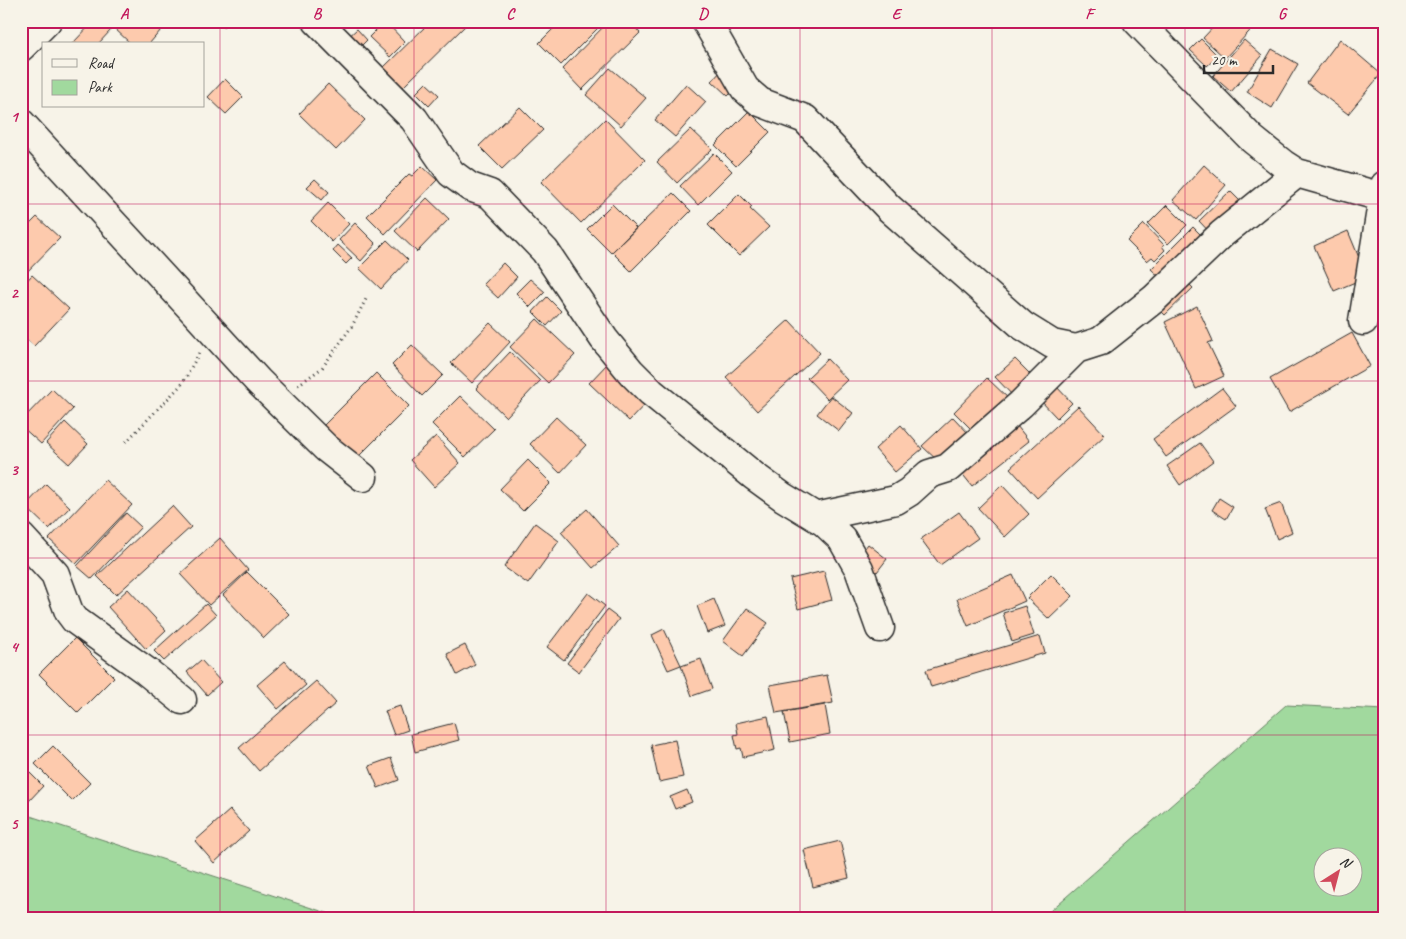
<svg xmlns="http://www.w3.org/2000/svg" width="1406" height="939" font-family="Caveat,sans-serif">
<rect width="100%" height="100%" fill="#f7f3e8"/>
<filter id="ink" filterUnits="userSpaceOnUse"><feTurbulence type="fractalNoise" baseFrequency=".02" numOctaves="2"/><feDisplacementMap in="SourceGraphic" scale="10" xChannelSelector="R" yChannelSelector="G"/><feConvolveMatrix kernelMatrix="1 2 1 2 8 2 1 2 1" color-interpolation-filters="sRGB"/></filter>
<g filter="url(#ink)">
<!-- green -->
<path fill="#a1d99e" stroke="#668264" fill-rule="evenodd" d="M1286,705l99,5v208h-346l11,-7zM1324,856h30v30h-30z
M21,813l312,102 1,3h-313z"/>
<!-- building -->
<path fill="#fdcaad" stroke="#2b2b2b" d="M94,21h8l9,9 -13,14h-26z
M118,21h34l9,9 -12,14h-18l-18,-17z
M216,21h14l-7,7z
M385,21l20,21 -15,15 -21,-20z
M431,21h39l-67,66 -20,-19z
M561,21h44l-44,44 -22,-22z
M609,21h20l11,12 -58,57 -20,-21z
M1219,21h40l-34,37 -22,-20z
M357,29l10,11 -10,10 -11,-11z
M1201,39l17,17 -11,10 -17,-16z
M1340,39l41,35 -33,40 -41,-31z
M1244,40l18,16 -31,36 -18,-16z
M1272,49l26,15 -26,44 -25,-16z
M610,68l36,30 -25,28 -35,-31z
M721,71l16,16 -9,9 -16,-15z
M225,79l18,18 -17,17 -18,-17z
M426,83l13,12 -10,11 -13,-13z
M328,84l37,36 -29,30 -37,-36z
M686,84l20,18 -31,35 -20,-17z
M520,107l23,23 -41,39 -23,-23z
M749,111l21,21 -34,34 -21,-21z
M605,119l40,41 -64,63 -40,-41z
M691,129l21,20 -35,34 -20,-21z
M714,153l18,18 -34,34 -18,-19z
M1204,165l22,20 -30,35 -23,-20z
M422,166l15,14 -52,54 -18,-18 42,-42 3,2z
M315,179l14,13 -7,8 -15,-13z
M1230,191l15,15 -31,31 -15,-16z
M673,193l18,18 -60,60 -19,-19z
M739,194l13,13 -2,2 19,18 -30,29 -31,-31z
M427,198l22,21 -32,33 -22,-21z
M328,203l21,21 -17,18 -21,-21z
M612,204l24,24 -25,25 -24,-24z
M1167,205l20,20 -19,19 -20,-20z
M37,217l23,21 -39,40v-45z
M355,223l21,21 -15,17 -22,-21z
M1144,224l20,21 -2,1 3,4 -10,10 -3,-3 -5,4 -20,-20z
M1193,227l16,16 -42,41 -16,-15z
M1348,231l19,46 -33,14 -20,-45z
M387,240l21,20 -27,29 -22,-21z
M338,245l14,13 -6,6 -13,-13z
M503,263l14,14 -19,21 -15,-14z
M32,275l37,34 -35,37 -13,-12v-47z
M1180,275l13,13 -28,27 -12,-12z
M530,279l15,13 -15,15 -14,-14z
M547,297l14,14 -14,15 -14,-14z
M1197,306l16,35 -5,2 16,33 -28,13 -31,-67z
M537,319l38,36 -27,28 -38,-36z
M789,320l31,33 -63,58 -31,-34z
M490,323l20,19 -38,41 -21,-20z
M1352,333l18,33 -81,46 -19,-33z
M412,345l31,30 -21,21 -30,-31z
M510,352l30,29 -34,36 -30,-29z
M827,359l20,21 -20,19 -20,-21z
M1015,359l20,20 -20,19 -20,-21z
M608,363l40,38 -19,20 -40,-38z
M376,373l33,33 -55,55 -33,-33z
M987,378l24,23 -34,34 -23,-23z
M1055,385l17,18 -15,15 -17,-18z
M1222,388l14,18 -70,51 -13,-18z
M52,389l21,20 -32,35 -20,-18v-5z
M460,396l34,33 -29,28 -33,-33z
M831,396l22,17 -14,18 -22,-17z
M1078,406l27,29 -68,63 -27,-30z
M556,417l30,28 -26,28 -30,-29z
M953,417l17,18 -30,28 -18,-17z
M1013,421l16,20 -57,45 -16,-20z
M65,422l23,22 -19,20 -23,-21z
M901,425l21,24 -27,23 -20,-23z
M436,436l24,27 -26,24 -24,-27z
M1200,443l13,18 -33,24 -13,-19z
M528,460l23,23 -28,28 -23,-22z
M105,480l27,25 -56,59 -27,-25z
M46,484l24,23 -21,22 -24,-23z
M1002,485l27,29 -24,23 -27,-29z
M1219,498l14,9 -7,12 -14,-9z
M1281,503l11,29 -15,7 -12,-30z
M172,506l19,21 -75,68 -19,-19z
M587,509l32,37 -26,22 -32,-36z
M959,512l19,26 -38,27 -19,-26z
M126,513l15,14 -49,52 -15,-13z
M535,523l24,18 -31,43 -24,-17z
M220,538l28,32 -39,35 -29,-31z
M868,544l19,15 -10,13 -19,-15z
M824,571l8,29 -34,9 -8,-30z
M247,572l42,42 -25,24 -41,-43z
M1051,574l22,22 -24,23 -22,-21z
M1013,575l12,26 -57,25 -11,-27z
M128,589l38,41 -20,19 -38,-42z
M588,593l17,13 -41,54 -17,-13z
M714,599l11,27 -18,7 -10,-27z
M206,604l10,11 -52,46 -10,-10z
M1025,606l9,29 -22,7 -9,-29z
M747,608l21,15 -25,33 -20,-15z
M607,610l12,9 -40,53 -12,-9z
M664,629l17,36 -13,5 -16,-35z
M1040,636l5,17 -114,34 -5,-17z
M75,638l39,39 -36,36 -39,-39z
M465,645l10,20 -18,10 -10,-21z
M701,659l11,30 -20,7 -11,-30z
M201,660l20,22 -14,13 -20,-23z
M285,661l21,24 -28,24 -21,-24z
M827,675l6,28 -57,10 -6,-28z
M316,681l20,22 -77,68 -20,-23z
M825,705l5,29 -40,8 -6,-30z
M400,706l8,24 -14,5 -9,-24z
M768,716l7,34 -32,7 -2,-9 -4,1 -3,-14 4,-1 -2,-11z
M454,723l5,17 -44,12 -4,-18z
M675,740l8,37 -24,5 -8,-37z
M53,746l37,37 -18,18 -37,-37z
M391,758l8,22 -21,8 -9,-22z
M21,764l22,22 -15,16 -7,-7z
M687,790l5,12 -17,7 -5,-12z
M230,810l19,21 -35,32 -19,-22z
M840,841l9,37 -36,9 -9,-37z"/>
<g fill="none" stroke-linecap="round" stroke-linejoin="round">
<defs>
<path id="minor" d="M317,21l97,98 37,54 19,14 20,7 55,57 59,88 27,33 20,20 103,84 29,21 41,25 18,17 17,30 21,59
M706,21l39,68 15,13 45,17 84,89 134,118 29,18 24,5 25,-8 53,-42 68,-65 75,-61
M1137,21l115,118 31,25 14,9 88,25
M21,47l26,-26
M21,123l237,258 68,67 37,29
M1363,321l22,-136
M816,517l80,-17 13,-8 20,-18 19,-6 73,-64 55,-55
M21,537l34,37 14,38 6,8 71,51 36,29"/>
</defs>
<!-- minor casing -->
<use href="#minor" stroke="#2b2b2b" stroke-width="31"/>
<!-- path -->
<path stroke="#2b2b2b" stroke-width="3" stroke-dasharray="1 4" stroke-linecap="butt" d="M298,385l24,-17 30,-42 14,-27
M126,442l57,-59 16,-30"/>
<!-- minor -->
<use href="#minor" stroke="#f7f3e8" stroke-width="28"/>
</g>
</g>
<!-- grid -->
<path fill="none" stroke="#c2185b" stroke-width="1" stroke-opacity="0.55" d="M220,21v897M414,21v897M606,21v897M800,21v897M992,21v897M1185,21v897M21,204h1364M21,381h1364M21,558h1364M21,735h1364"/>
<!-- margin -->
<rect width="1406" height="939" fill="none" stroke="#f7f3e8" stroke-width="55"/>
<!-- legend -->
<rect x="42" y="42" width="162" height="65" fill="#f7f3e8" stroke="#a5a39c"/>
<rect x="52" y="59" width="25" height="8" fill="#f7f3e8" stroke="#a5a39c"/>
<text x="88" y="68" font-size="15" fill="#2b2b2b">Road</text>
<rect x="52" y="80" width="25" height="15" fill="#a1d99e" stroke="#a5a39c"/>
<text x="88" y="92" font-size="15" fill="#2b2b2b">Park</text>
<!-- north arrow -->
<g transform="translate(1338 872) rotate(36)"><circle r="24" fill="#f7f3e8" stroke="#a5a39c"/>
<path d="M0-4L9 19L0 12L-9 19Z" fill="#d1495b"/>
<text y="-8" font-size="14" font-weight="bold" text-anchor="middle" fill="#2b2b2b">N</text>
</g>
<!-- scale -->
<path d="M1204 65v8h69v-8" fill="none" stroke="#2b2b2b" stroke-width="2.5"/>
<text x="1211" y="65" font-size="15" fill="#2b2b2b" stroke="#f7f3e8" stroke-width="4" paint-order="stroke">20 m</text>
<rect x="28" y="28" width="1350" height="884" fill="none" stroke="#c2185b" stroke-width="2"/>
<g font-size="16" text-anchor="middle" font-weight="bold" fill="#c2185b">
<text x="124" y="19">A</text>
<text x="317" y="19">B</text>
<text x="510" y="19">C</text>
<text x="703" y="19">D</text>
<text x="896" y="19">E</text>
<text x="1089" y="19">F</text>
<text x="1282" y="19">G</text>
<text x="14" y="122">1</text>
<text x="14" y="298">2</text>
<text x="14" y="475">3</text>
<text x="14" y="652">4</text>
<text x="14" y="829">5</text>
</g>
</svg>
